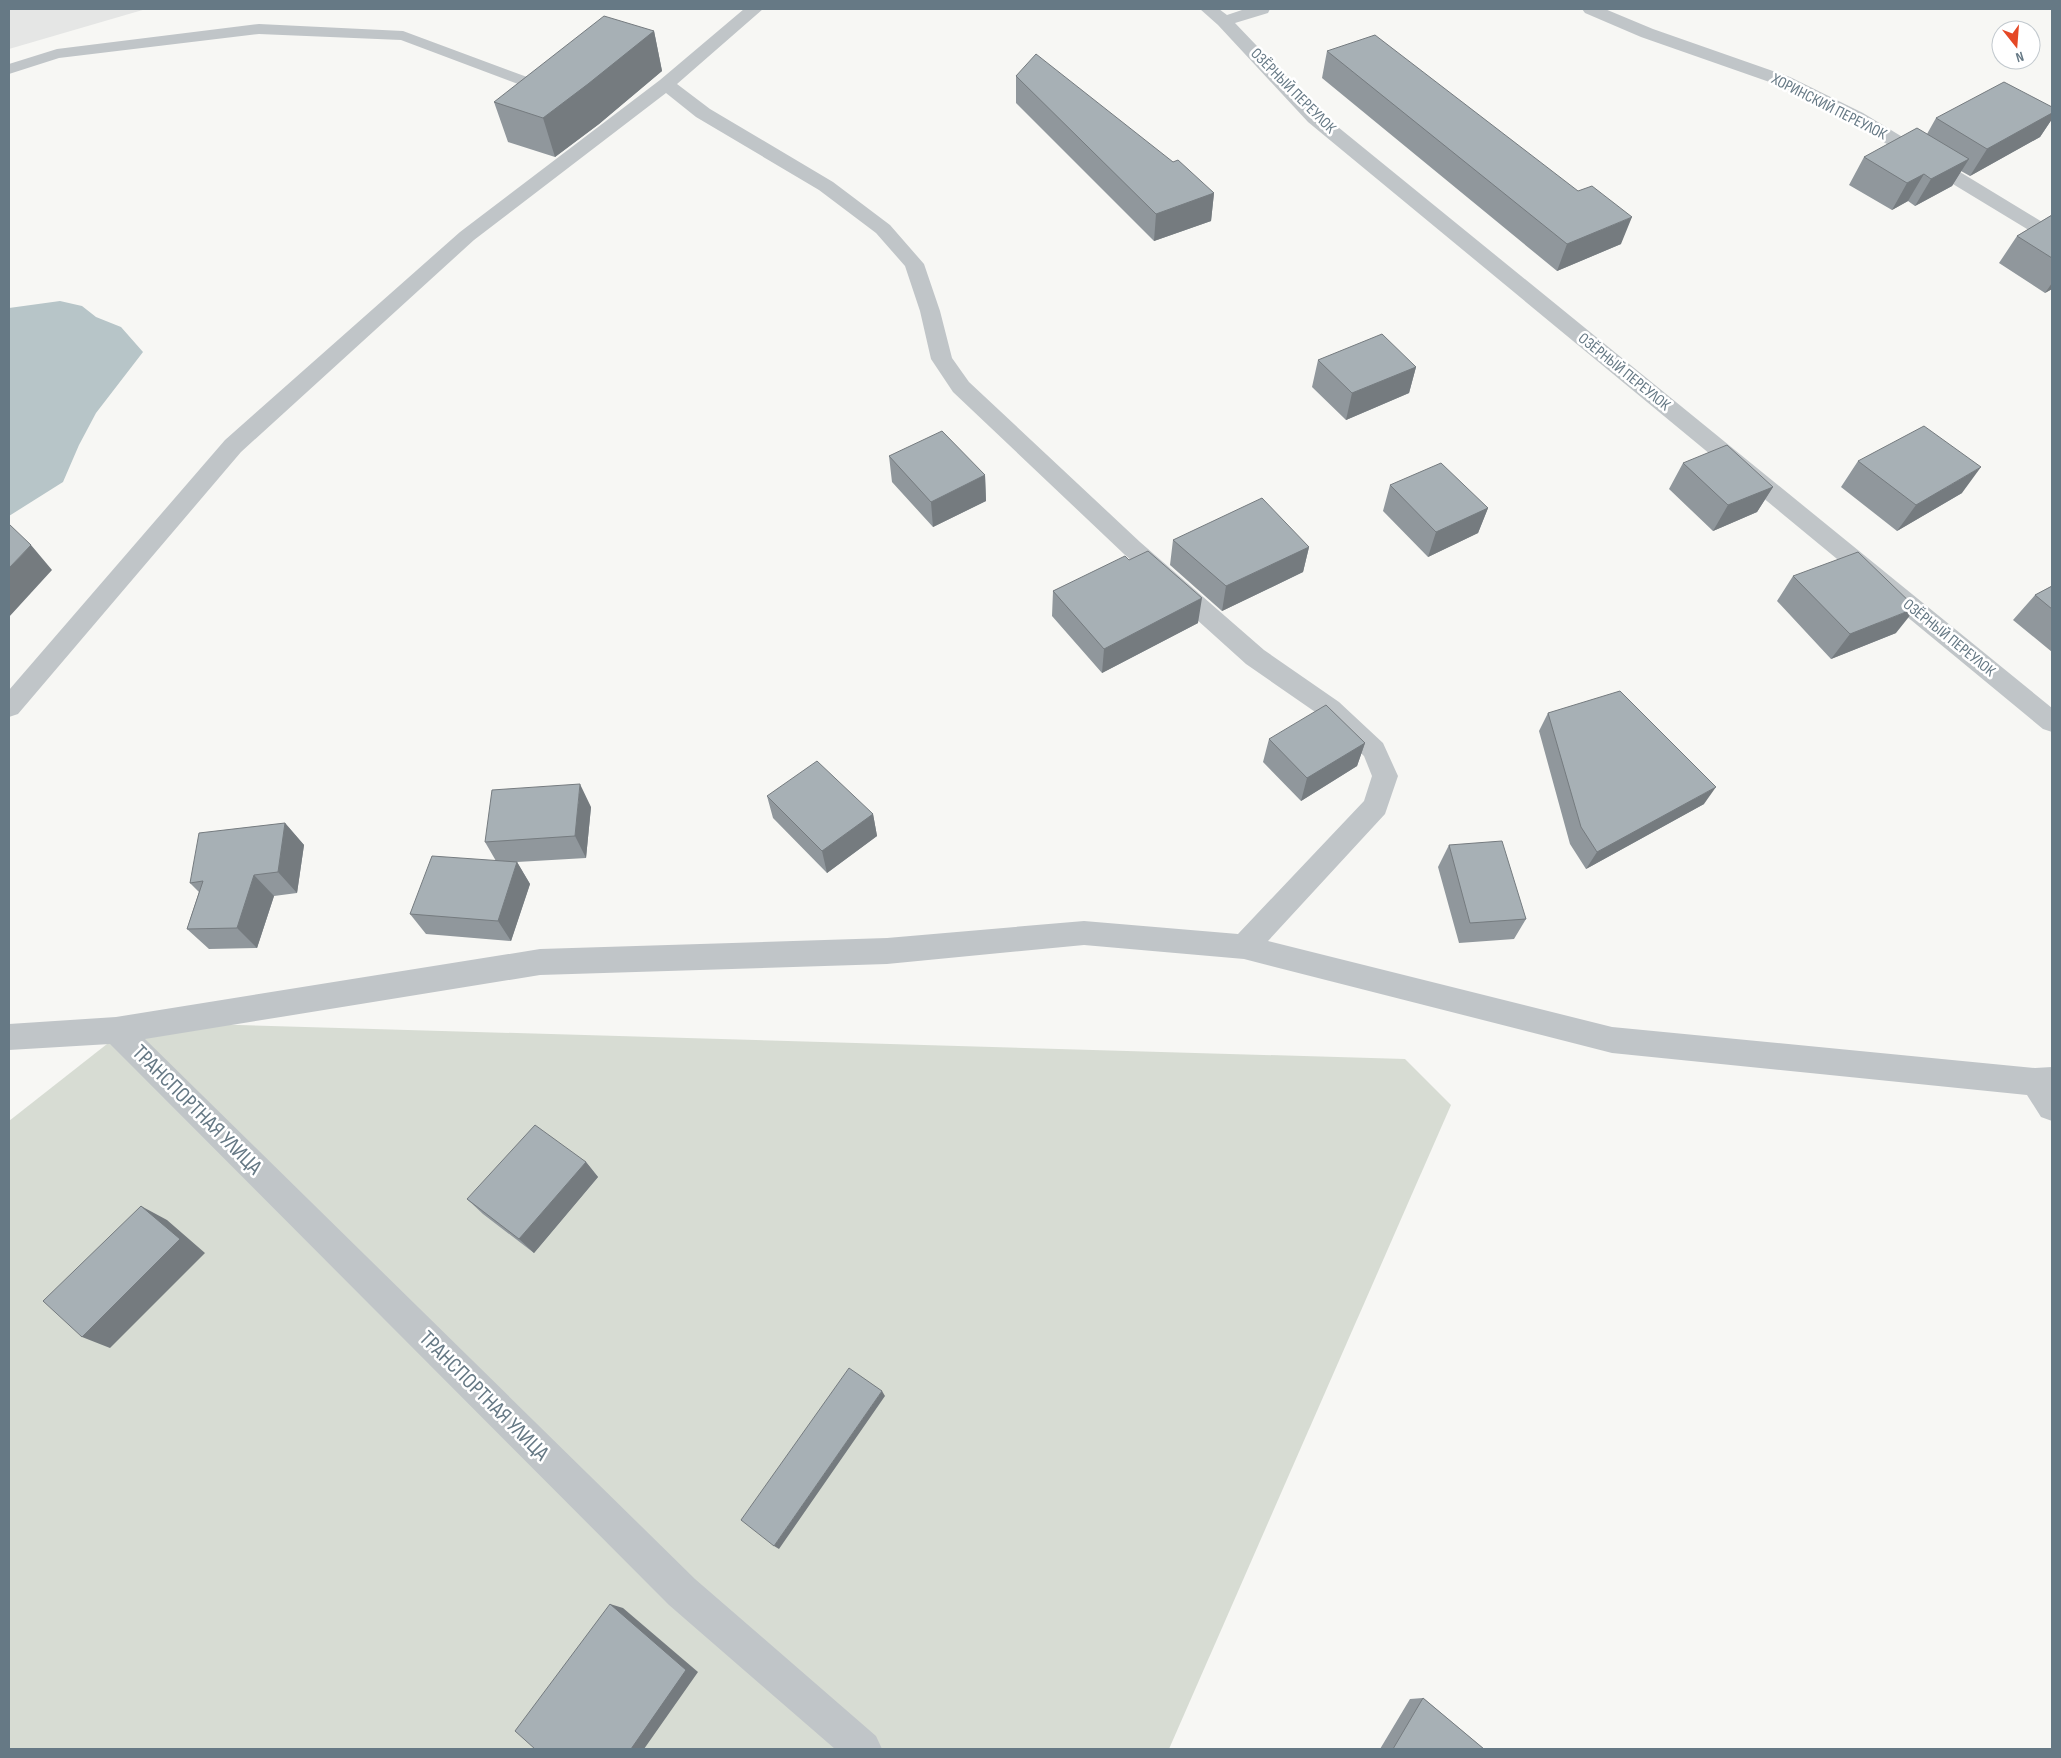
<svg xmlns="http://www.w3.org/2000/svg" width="2061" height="1758" font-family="'Sofia Sans Condensed',sans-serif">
<rect width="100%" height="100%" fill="#f7f7f4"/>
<!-- built -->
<path fill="#e5e6e5" d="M9,9h137l-137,40z"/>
<!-- green -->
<path fill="#d7dcd3" d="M135,1022l1270,37 46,46 -282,644h-1160v-628z"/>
<!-- water -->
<path fill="#b7c5c8" d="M60,301l22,5 14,11 25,10 22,25 -47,61 -17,32 -16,37 -54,34v-208z"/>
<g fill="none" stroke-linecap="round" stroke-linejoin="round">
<!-- lane -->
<path fill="#c0c5c8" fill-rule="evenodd" d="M259,24l144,7 143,53 2,3 -8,5 -6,-2 -133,-50 -142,-6 -200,24 -50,16v-10l48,-15z"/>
<!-- street -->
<path fill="#c0c5c8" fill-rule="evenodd" d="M744,9h19l-86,75 33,25 123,73 57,43 34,39 16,47 12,47 17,24 171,160 124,108 75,52 44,41 15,33 -13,38 -117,127 344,86 423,41 17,-1v54l-11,-4 -14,-22 -415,-42 -368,-94 -160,-14 -197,19 -347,11 -395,64 550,540 181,157 6,13h-47l-166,-144 -559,-561 -101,6v-26l107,-7 424,-68 347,-11 197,-17 154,13 126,-133 8,-25 -8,-20 -43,-40 -75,-52 -122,-110 -171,-162 -22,-33 -11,-48 -15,-45 -29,-33 -57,-43 -123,-73 -30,-24 -192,147 -233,212 -223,262 -9,3v-27l216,-250 235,-208 200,-152z
M1200,9h19l8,6 18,-6h25l-2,4 -33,10 87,91 730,594v24l-9,-3 -735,-607 -90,-97z
M1582,9h23l48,20 137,48 73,36 189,115v14l-7,-2 -196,-119 -71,-36 -137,-48 -56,-24z"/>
</g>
<!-- wall -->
<path fill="#90979c" d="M654,31l8,40 -63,53 -44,33 -47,-15 -14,-40z
M1327,51l294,193 -64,27 -235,-193z
M1016,76l198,117 -3,28 -57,20 -138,-138z
M2052,107v12l-12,18 -70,39 -9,-5 -9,15 -37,20 -7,-5 -16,9 -43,-25 15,-28 63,-23 9,-16z
M2052,215v74l-7,4 -46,-30 18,-27z
M1318,360l98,7 -7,26 -63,27 -34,-33z
M889,456l96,19 1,26 -53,26 -41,-45z
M1858,461l104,32 -65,38 -56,-44z
M1683,463l90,24 -16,25 -44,19 -44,-42z
M1390,485l98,23 -10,25 -50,24 -45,-46z
M1173,540l136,7 -6,25 -81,39 -52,-46z
M1129,560l69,63 -96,50 -50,-57 1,-25z
M1793,576l103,57 -65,26 -54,-58z
M2052,586v66l-39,-32 22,-25z
M1548,713l156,91 -118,65 -16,-25 -31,-113z
M1269,739l96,4 -8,23 -56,35 -38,-39z
M767,796l106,18 4,22 -50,37 -54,-55z
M591,807l-5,51 -69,4 13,22 -19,57 -85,-7 -16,-20 86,-53 -11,-19z
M285,823l19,22 -7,48 -23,3 -17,52 -48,1 -22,-20 12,-37 -9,-9z
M1449,845l77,74 -12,20 -55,4 -21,-76z
M586,1162l12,15 -64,76 -51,-39 -16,-15z
M1423,1698l61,51h-104l30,-50z"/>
<!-- shaded-wall -->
<path fill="#757b7f" d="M654,31l8,40 -63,53 -44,33 -12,-39z
M2052,113v6l-12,18 -70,39 17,-27z
M1969,159l-17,27 -37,20 16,-27z
M1924,174l-16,27 -16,9 15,-27z
M1214,193l-3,28 -57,20 2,-27z
M1632,217l-11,27 -64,27 10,-27z
M2052,283v6l-7,4z
M1416,367l-7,26 -63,27 6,-27z
M1981,467l-19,26 -65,38 19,-26z
M985,475l1,26 -53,26 -2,-25z
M1773,487l-16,25 -44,19 15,-26z
M1488,508l-10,25 -50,24 8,-25z
M31,545l21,25 -43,47v-49z
M1309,547l-6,25 -81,39 4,-25z
M1202,598l-4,25 -96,50 2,-24z
M1916,608l-20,25 -65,26 19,-25z
M1365,743l-8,23 -56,35 6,-23z
M580,784l11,23 -5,51 -11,-22z
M1716,787l-12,17 -118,65 11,-17z
M873,814l4,22 -50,37 -5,-22z
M285,823l19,22 -7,48 -19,-21z
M517,862l13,22 -19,57 -13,-20z
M254,875l20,21 -17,52 -20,-20z
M586,1162l12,15 -64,76 -15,-14z
M141,1206l26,14 38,33 -95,95 -28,-11z
M882,1391l3,5 -106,153 -5,-3z
M610,1604l13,4 75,64 -54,77h-13z"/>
<!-- building -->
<path fill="#a7b0b5" stroke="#757b7f" d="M604,16l50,15 -66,53 -45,34 -49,-16z
M1375,35l203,156 14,-5 40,31 -65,27 -240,-193z
M1036,54l137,108 5,-2 36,33 -58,21 -140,-138z
M2004,82l48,25v6l-65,36 -51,-31z
M1917,128l52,31 -38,20 -7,-5 -17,9 -43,-26z
M2052,215v43l-35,-22z
M1382,334l34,33 -64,26 -34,-33z
M1924,426l57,41 -65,38 -58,-44z
M942,431l43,44 -54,27 -42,-46z
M1727,445l46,42 -45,18 -45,-42z
M1441,463l47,45 -52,24 -46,-47z
M1262,498l47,49 -83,39 -53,-46z
M9,524l22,21 -22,23z
M1148,551l54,47 -98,51 -51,-58 72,-35 4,4z
M1858,552l58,56 -66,26 -57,-58z
M2052,586v23l-17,-14z
M1620,691l96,96 -119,65 -16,-25 -33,-114z
M1326,705l39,38 -58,35 -38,-39z
M817,761l56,53 -51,37 -55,-55z
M580,784l-5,52 -90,6 7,-52z
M285,823l-7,49 -24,3 -17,53 -50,1 16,-48 -13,2 9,-50z
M1502,841l24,78 -56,4 -21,-78z
M432,856l85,6 -19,59 -88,-7z
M535,1125l51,37 -67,77 -52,-40z
M141,1206l39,33 -98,98 -39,-36z
M849,1368l33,23 -108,155 -33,-26z
M610,1604l76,66 -55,79h-96l-20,-18z
M1423,1698l61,51h-91z"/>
<g text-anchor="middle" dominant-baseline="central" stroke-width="5" stroke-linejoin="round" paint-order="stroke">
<!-- far-street labels -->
<g font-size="16" fill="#667985" stroke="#fff">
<text transform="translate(1293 91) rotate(45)">ОЗЁРНЫЙ ПЕРЕУЛОК</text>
<text transform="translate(1829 107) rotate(27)">ХОРИНСКИЙ ПЕРЕУЛОК</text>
<text transform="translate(1624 372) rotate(39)">ОЗЁРНЫЙ ПЕРЕУЛОК</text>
<text transform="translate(1949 638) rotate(39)">ОЗЁРНЫЙ ПЕРЕУЛОК</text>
</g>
<!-- near-street labels -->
<g font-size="22" fill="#667985" stroke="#fff">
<text transform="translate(197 1110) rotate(45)">ТРАНСПОРТНАЯ УЛИЦА</text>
<text transform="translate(484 1396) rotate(45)">ТРАНСПОРТНАЯ УЛИЦА</text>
</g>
</g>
<!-- border -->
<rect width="2061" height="1758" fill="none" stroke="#667985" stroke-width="20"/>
<!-- north arrow -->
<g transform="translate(2016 45) rotate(163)"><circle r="24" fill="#ffffff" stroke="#c2c9ce"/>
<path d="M0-4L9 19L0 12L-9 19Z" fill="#e54826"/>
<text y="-8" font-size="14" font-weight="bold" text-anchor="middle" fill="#667985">N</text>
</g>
</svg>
